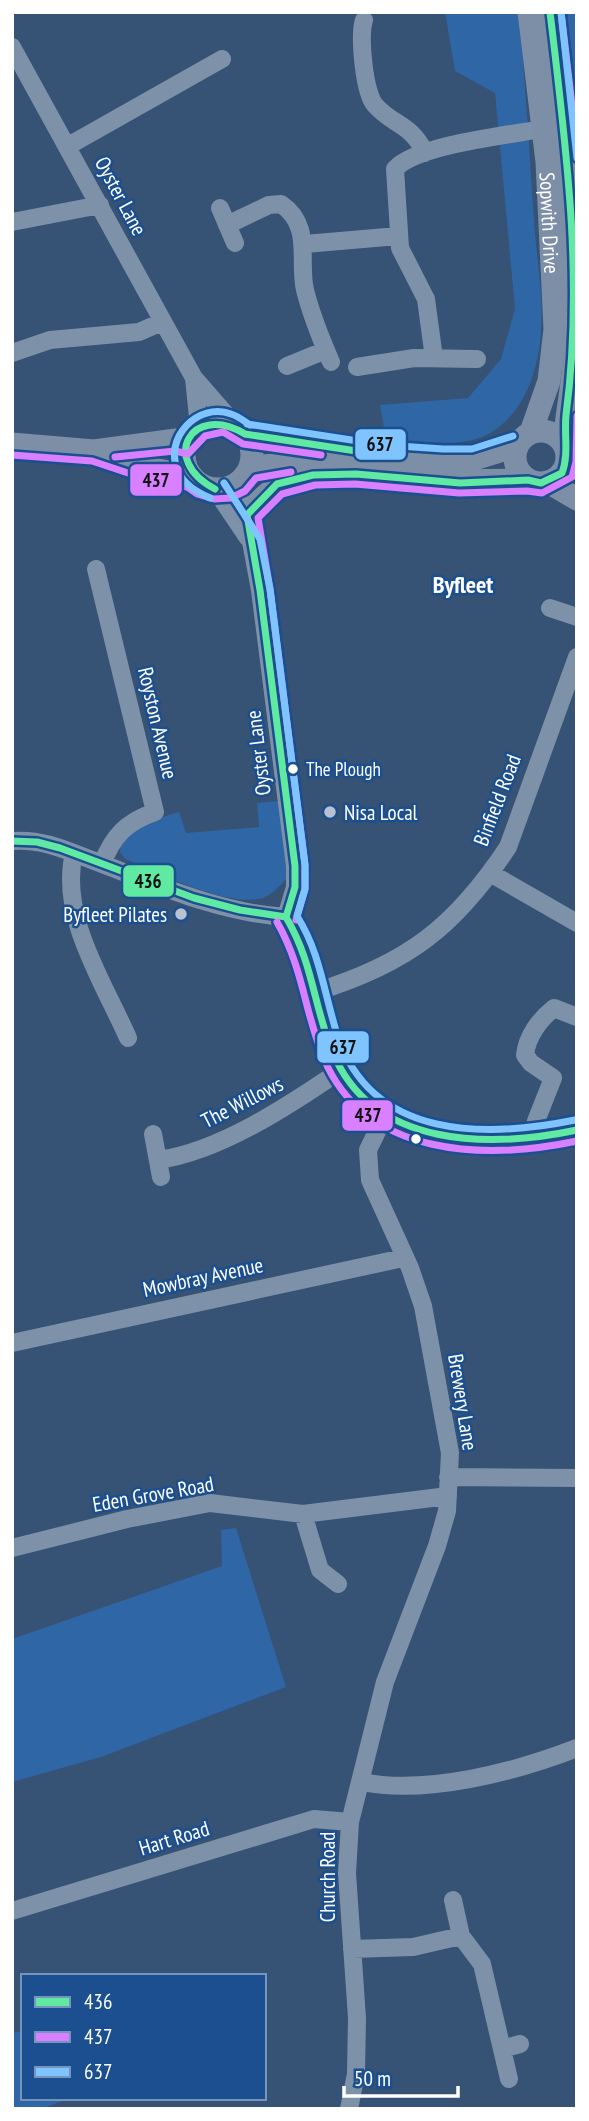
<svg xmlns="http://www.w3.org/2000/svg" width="589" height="2121" font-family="'PT Sans Narrow',sans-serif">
<rect width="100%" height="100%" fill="#365274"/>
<!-- green -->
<path fill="#2f66a5" d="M445,12h73c8,69 11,138 16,208 2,36 10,75 7,112 -2,35 -15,77 -46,98 -30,21 -75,10 -109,9l-6,-34 88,-7 33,-39 14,-50 -20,-216 -40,-22z
M555,12h22v209z
M278,801l10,76c-7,8 -15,17 -25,21 -37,10 -103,-25 -138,-39l-5,-7 1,-10c16,-17 35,-23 58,-30l7,21 73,-6 -2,-24z
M236,1528l50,159 -185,70 -89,25v-143l210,-73 -1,-36z
M23,2031v67h47l-29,11h-29v-76z"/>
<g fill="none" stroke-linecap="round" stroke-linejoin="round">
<!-- minor -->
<path stroke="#7d92a8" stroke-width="18" d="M364,20c-5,16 0,73 11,85 18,21 35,17 50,48
M12,47l182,331 41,47
M68,146l154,-87
M220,208l15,35
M12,222l88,-17
M227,225l42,-20 12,-1c32,22 17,56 24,86 6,24 16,49 26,72
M305,244l93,-8
M12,353l38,-13 89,-8 23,-10
M434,358l-8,-59 -26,-51 -5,-79c21,-24 113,-34 147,-40
M287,366l39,-16
M357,367l57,-9 63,1
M194,378l5,49
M240,482l20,108 35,276v21l-9,30
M215,489l33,49
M96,569l59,243c-29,10 -42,24 -53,52
M550,608l27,9
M12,841c34,-3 62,13 93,24 60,23 118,48 181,52
M74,853c-15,63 29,128 54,185
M490,873l87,50
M286,917c6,11 14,21 18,33 14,39 16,81 36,118 42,81 160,82 237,62
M315,992c92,-28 140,-65 193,-145l69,-190
M153,1134l8,43
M536,1137v-16l17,-43 -22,-15 -6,-8c2,-19 15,-36 29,-47l23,9
M158,1160c61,-8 132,-55 183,-90
M12,1343l391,-85
M448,1477l129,1
M303,1514l17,56 18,14
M12,1548l115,-29 83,-16 93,11 145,-18
M362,1782c65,13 153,-10 215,-34
M453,1900l8,36 21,28 27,115
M12,1911l302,-92 36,3
M352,1949l61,-2 48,-11
M502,2049l18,-5
M349,2109l7,-35 1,-56 -10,-145 3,-51 35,-140 52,-136 10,-35 3,-58 -27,-147 -13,-38 -40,-88 -2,-30 17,-35"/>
<!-- major -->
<g stroke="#7d8ea7" stroke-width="23">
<path id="s1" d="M529,12l18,150 8,167 -6,52 -18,51"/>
<path d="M550,12c13,115 28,231 24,347 -1,28 -8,56 -10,85"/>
<circle cx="218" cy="455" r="34"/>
<circle cx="541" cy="457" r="26"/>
<path d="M245,434l138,21 60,5 31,-1 42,-13"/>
<path d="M12,444l82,7 82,-11 10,4"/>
<path d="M97,452l42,14 53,11"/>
<path d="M250,468l44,-6 37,4 21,7 87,8 89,-1"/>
<path d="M548,482l29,17"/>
<path d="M247,515c30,-35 39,-35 84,-40"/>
</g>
<defs>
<path id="bus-1" d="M245,434l118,18
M215,489c-56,-29 -24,-87 30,-55
M12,841l25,1 23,6 134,50 46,12 46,7
M286,917l9,-30v-21l-35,-276 -13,-75 30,-31 36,-9 43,-1 104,9 68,-3 13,3 21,-10c7,-18 2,-39 4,-58 18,-135 0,-268 -16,-403
M286,917c28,48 27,88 47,136 40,96 158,95 244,77"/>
<path id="bus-2" d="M561,12l16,136
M12,455l80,6 45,15 50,11 10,7 17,5 17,-1 14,-7 11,-13 35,-6
M115,457l60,-6 13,3 17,-18 18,-4 20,12 78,11
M296,920l9,-31v-24l-35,-276 -12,-71 24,-24 33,-9 40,-1 104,9 68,-2 15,2 30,-16 4,-15 1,-46
M277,922c27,48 27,89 47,137 42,99 162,101 253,82"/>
<path id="bus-3" d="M561,12l16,146
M247,424l137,21 59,4h29l41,-13
M224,483l36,56 10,50 35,276v24l-8,27c24,38 27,79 41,121 35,103 148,101 237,83
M210,498c-13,-6 -26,-13 -32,-27 -15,-33 20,-69 53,-57 7,2 13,7 19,11"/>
</defs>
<!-- bus-1 casing -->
<use href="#bus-1" stroke="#1b4f8f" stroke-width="12"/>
<!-- bus-2 casing -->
<use href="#bus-2" stroke="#1b4f8f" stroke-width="12"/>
<!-- bus-3 casing -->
<use href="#bus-3" stroke="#1b4f8f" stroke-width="12"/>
<!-- bus-1 -->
<use href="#bus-1" stroke="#60e9a3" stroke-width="7"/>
<!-- bus-2 -->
<use href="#bus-2" stroke="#d880ff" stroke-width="7"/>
<!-- bus-3 -->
<use href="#bus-3" stroke="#80c4ff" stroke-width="7"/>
</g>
<!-- markers -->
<g fill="#fff" stroke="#1b4f8f" stroke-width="2.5">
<circle cx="293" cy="769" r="6"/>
<circle cx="416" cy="1139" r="6"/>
</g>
<g fill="#b9c2ce" stroke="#1b4f8f" stroke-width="2.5">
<circle cx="330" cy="812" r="7"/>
<circle cx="181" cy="914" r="7"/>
</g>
<g text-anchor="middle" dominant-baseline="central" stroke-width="5" stroke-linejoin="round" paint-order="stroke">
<!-- bus labels -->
<g font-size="19" fill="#fff" stroke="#1b4f8f" text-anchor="start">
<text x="306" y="769">The Plough</text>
</g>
<!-- street labels -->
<g font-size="21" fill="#fff" stroke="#1b4f8f">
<text transform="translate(121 196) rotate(62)">Oyster Lane</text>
<text stroke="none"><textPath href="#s1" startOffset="212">Sopwith Drive</textPath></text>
<text transform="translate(158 723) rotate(77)">Royston Avenue</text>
<text transform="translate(258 753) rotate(-97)">Oyster Lane</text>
<text transform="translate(497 800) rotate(-69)">Binfield Road</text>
<text transform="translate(242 1102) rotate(-27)">The Willows</text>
<text transform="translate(203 1277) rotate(-12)">Mowbray Avenue</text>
<text transform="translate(463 1402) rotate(81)">Brewery Lane</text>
<text transform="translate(153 1494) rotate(-10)">Eden Grove Road</text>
<text transform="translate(174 1838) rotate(-17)">Hart Road</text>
<text transform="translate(327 1877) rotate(-90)">Church Road</text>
</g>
<!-- poi labels -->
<g font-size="21" fill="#fff" stroke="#1b4f8f" text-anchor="start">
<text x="344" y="812">Nisa Local</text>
<text x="167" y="914" text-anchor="end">Byfleet Pilates</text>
</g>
<!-- quarter labels -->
<g font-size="24" font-weight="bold" fill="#fff" stroke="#1b4f8f">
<text x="463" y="584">Byfleet</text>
</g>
</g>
<g stroke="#1b4f8f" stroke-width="2.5">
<rect x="354" y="428" width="53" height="33" rx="7" fill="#80c4ff"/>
<rect x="129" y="463" width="54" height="34" rx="7" fill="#d880ff"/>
<rect x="122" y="864" width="53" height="34" rx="7" fill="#60e9a3"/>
<rect x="316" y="1030" width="54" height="34" rx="7" fill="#80c4ff"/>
<rect x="341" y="1099" width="53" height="33" rx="7" fill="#d880ff"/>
</g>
<g font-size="19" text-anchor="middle" font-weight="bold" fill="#111">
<text x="380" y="451">637</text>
<text x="156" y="487">437</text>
<text x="148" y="888">436</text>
<text x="343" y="1054">637</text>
<text x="368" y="1122">437</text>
</g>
<!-- border -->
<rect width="589" height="2121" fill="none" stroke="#ffffff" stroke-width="28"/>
<!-- legend -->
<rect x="21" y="1974" width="245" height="126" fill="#1b4f8f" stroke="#7695bc" stroke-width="2"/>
<rect x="35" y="1997" width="35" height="10" fill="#60e9a3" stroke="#7695bc" stroke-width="2"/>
<text x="84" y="2009" font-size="21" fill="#ffffff">436</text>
<rect x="35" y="2032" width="35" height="10" fill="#d880ff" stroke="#7695bc" stroke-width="2"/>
<text x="84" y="2044" font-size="21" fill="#ffffff">437</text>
<rect x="35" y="2067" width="35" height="10" fill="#80c4ff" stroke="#7695bc" stroke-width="2"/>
<text x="84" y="2079" font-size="21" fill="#ffffff">637</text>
<!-- scale -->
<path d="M344 2086v10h114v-10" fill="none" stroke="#ffffff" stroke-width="3.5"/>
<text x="354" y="2086" font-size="21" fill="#ffffff" stroke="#1b4f8f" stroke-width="5" paint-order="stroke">50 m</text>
</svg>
